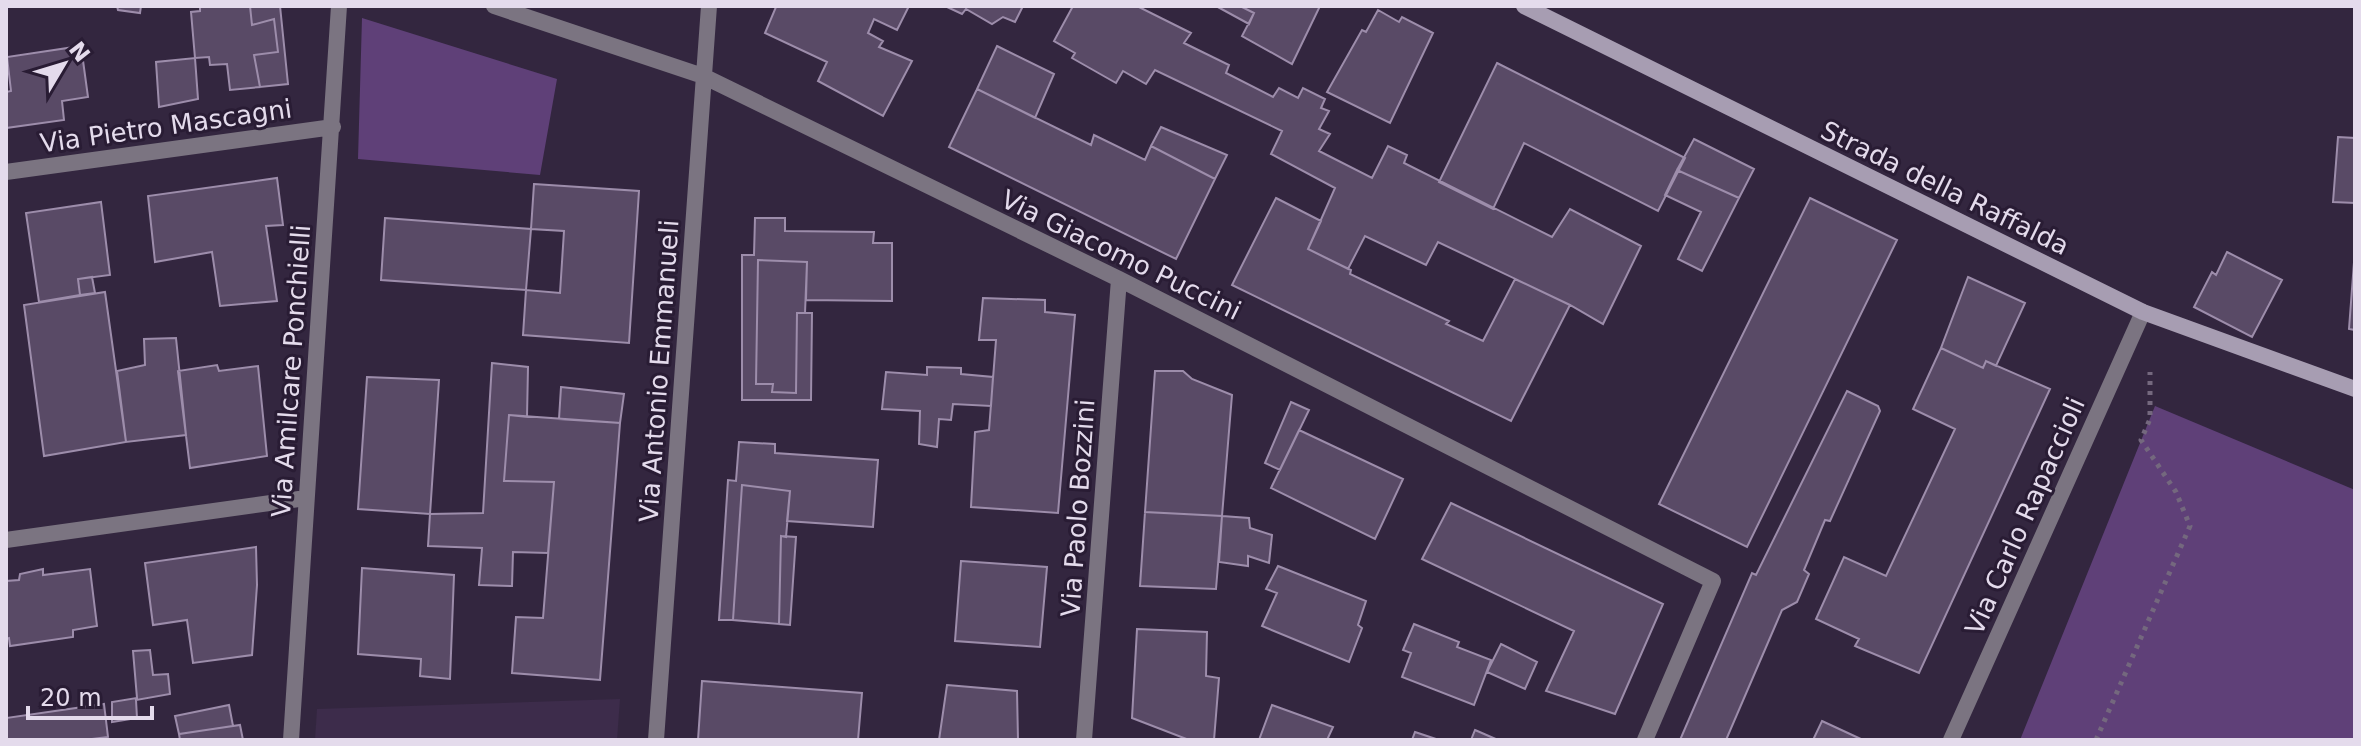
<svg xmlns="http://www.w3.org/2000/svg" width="2361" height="746" font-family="'DejaVu Sans',sans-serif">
<rect width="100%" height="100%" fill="#33263f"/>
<!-- built -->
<path fill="#3d2c4b" d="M620,699l-3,41h-302l2,-31z"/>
<!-- green -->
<path fill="#5f4078" d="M362,18l195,61 -17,96 -182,-16z
M2155,406l200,84v250h-335z"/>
<!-- building -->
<path fill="#594a66" stroke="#9d8dab" stroke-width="2" d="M117,6h24l-1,7 -22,-3z
M200,6h50l2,19 22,-6 4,33 -24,3 6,32 -30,3 -3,-26 -17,1 -1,-8 -14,1 -4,-46 9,-1z
M250,6h30l8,78 -28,3 -6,-32 24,-3 -4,-33 -22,6z
M774,6h135l-12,24 -23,-11 -6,14 15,8 -4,6 33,14 -29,55 -65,-35 9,-19 -62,-29 11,-26z
M945,6h78l-8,16 -12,-5 -11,7 -26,-15 -4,5z
M1073,6h64l54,27 -7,10 45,22 -3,8 47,24 6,-9 19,10 5,-10 22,11 -4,9 8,3 -10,18 11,5 -11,17 53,27 16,-32 19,9 -3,8 148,74 18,-28 71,37 -38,78 -33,-19 -132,-63 -12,23 -61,-29 -17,33 -40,-20 27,-61 -64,-34 11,-23 -127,-61 -9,14 -23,-13 -7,12 -44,-25 3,-5 -21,-12z
M1216,6h24l14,7 -5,11z
M1240,6h80l-28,58 -50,-28 12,-23z
M1378,10l21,12 3,-5 31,16 -43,90 -63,-31 35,-62 4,2z
M81,46l7,51 -26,4 2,19 -58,8v-36l5,-1 -4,-34z
M997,46l57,28 -19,44 -58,-29z
M195,58l3,41 -39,8 -3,-45z
M1497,63l188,95 -27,53 -134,-68 -31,66 -54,-27z
M977,89l114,56 3,-10 51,25 6,-14 64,33 -39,80 -227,-112z
M1161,127l66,28 -12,24 -64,-33z
M2338,137l17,1v65l-22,-1z
M1694,139l60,30 -15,29 -62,-28z
M1677,170l62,28 -37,73 -24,-12 23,-47 -36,-17z
M277,178l6,47 -17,1 11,75 -57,5 -8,-54 -57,10 -7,-66z
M534,184l105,7 -10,152 -106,-8 3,-45 34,3 4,-62 -33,-2z
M1276,198l45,23 -13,28 43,21 -1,4 99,47 -3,3 37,17 32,-62 55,26 -59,116 -279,-136z
M1810,198l87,42 -150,307 -88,-43z
M101,202l9,73 -32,4 2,16 -41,7 -13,-89z
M385,218l146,11 -5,61 -145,-10z
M755,218h30v13l89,1 -1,11h19v58l-86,-1 1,-38 -49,-2 -2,124h17l-1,8 24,1 1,-80h15l-1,87h-69v-145h12z
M2355,249v81l-6,-1z
M2227,252l55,28 -30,57 -58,-30 18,-35 4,3z
M758,260l49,2 -2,51h-8l-1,80 -24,-1 1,-8h-17z
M92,277l3,16 -15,2 -2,-16z
M1968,277l57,26 -29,63 -10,-5 -3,7 -42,-20z
M105,292l21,150 -82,14 -20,-151z
M983,298l62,2v12l30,3 -17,198 -87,-6 4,-75 14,-2 7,-90h-17z
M176,338l10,97 -60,7 -9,-71 28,-6 -1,-26z
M1941,348l42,20 3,-7 64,28 -131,284 -64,-27 4,-7 -43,-20 28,-62 42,19 69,-147 -42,-20z
M492,363l36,4 -1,50 -18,-2 -5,66 50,1 -6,71 -35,-1 -1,34 -33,-1 3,-37 -54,-2 2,-32 53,-1z
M217,365l2,6 39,-5 9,90 -77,12 -12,-97z
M927,367l34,1v6l32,3 -2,29 -38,-2 -2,16 -12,-1 -2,28 -18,-3 1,-33 -38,-2 4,-37 41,3z
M1155,371h28l9,8 40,16 -10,121 -77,-4z
M367,377l72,3 -9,134 -72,-5z
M561,387l63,7 -4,29 -61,-4z
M1847,391l31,15 2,5 -50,110 -5,-1 -21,50 5,4 -12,28 -15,8 -56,130h-46l72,-167 4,2z
M1291,402l18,8 -29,60 -15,-7z
M509,415l111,8 -20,257 -88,-7 4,-56 27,1 11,-136 -50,-1z
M1299,430l104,49 -28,60 -104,-51z
M739,442l36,2v9l103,7 -5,67 -86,-6 3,-30 -48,-6 -9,135h-14l9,-140 8,1z
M742,485l48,6 -4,46 -5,-1 -2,88 -46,-4z
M1451,503l212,101 -48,110 -69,-23 28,-60 -152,-72z
M1145,512l77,4 -6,73 -76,-3z
M1222,516l27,2 1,10 22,7 -3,28 -21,-7v10l-29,-4z
M781,536l15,1 -6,88 -11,-1z
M256,547l1,38 -5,70 -59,8 -6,-43 -34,5 -8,-62z
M961,561l86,6 -7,80 -85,-6z
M1278,566l88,35 -8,24 4,3 -13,34 -87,-36 15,-33 -11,-4z
M362,568l92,7 -4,104 -30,-3 1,-17 -63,-5z
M43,569v6l47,-6 7,57 -24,4v7l-63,9 -1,-8 -3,1v-58l13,-1 1,-6z
M1414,624l45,18 -2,5 34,13 -17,45 -72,-28 9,-24 -8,-3z
M1137,629l70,3 -1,44 13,2 -5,62h-25l-57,-22z
M1501,644l36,18 -12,27 -38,-17z
M150,650l3,25 15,-1 2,20 -34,6 1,18 -25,4v-20l25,-4 -4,-47z
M702,681l160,12 -4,47h-160z
M947,685l70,6 1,49h-79z
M104,704l4,33 -24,3h-78v-22z
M229,705l4,21 -54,8 -4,-18z
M1272,705l61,22 -6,13h-68z
M1822,721l41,19h-50z
M240,725l3,15h-63l-1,-6z
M1475,730l23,10h-27z
M1415,732l24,8h-27z"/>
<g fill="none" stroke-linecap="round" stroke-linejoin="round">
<!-- path -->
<path stroke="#74687e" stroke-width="5" stroke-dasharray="4 6" stroke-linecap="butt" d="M2096,740l94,-214 -14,-34 -35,-52 9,-21v-47"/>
<!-- street -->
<path stroke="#7b7481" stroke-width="16" d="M494,6l209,70 416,203 594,302 -68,159
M6,172l327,-45
M6,540l300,-42
M291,740l48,-734
M656,740l53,-734
M1084,740l35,-461
M1951,740l192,-428"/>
<!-- secondary -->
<path stroke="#a79db2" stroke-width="16" d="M1524,6l619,306 212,77"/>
</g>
<g text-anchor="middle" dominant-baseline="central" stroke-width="6" stroke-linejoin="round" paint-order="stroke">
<!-- street labels -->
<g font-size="26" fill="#e4dbec" stroke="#291c34">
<text transform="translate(166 126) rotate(-8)">Via Pietro Mascagni</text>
<text transform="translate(1945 188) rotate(26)">Strada della Raffalda</text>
<text transform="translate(1121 255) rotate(26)">Via Giacomo Puccini</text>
<text transform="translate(291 371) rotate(-86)">Via Amilcare Ponchielli</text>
<text transform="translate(659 371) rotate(-86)">Via Antonio Emmanueli</text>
<text transform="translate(1078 508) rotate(-86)">Via Paolo Bozzini</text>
<text transform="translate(2025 516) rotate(-66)">Via Carlo Rapaccioli</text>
</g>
</g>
<!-- border -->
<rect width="2361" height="746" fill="none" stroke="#e4dbec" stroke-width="16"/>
<!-- north arrow -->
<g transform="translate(64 64) rotate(52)" stroke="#291c34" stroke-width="6" paint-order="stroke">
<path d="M0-6L14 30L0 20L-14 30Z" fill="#e4dbec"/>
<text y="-12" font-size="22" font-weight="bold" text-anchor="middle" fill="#e4dbec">N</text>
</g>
<!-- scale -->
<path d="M28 706v12h124v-12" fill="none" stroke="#e4dbec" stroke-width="4"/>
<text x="40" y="706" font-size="24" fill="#e4dbec" stroke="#291c34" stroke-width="6" paint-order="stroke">20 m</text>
</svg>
